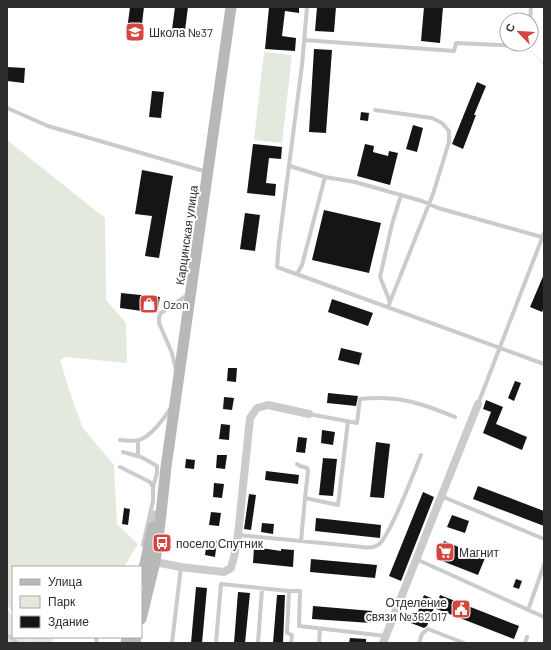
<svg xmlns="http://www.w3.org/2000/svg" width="551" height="650" font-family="Barlow,sans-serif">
<rect width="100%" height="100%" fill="#fff"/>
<!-- green -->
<path fill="#e3eadd" d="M264,52l28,3 -10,88 -28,-3z
M7,140l98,78 1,82 20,23 1,40 -62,-6 -5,3 12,39 11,29 31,37 3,59 21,20 -14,23h-111v47l-6,-10z
M7,608l6,10v19h13l4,6h-23z
M27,637h27l-2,6h-21z"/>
<!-- building -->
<path fill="#151515" d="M130,7h14l-3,25 -14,-2z
M175,7h13l-4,31 -13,-1z
M269,7h30v6l-14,-2 -3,25 14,2 -1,13 -30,-2z
M317,7h19l-2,25 -19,-1z
M424,7h19l-3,36 -19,-2z
M314,49l18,1 -6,83 -17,-1z
M7,67l18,1 -1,15 -17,-2z
M477,82l9,4 -12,29h2l-13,34 -11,-5z
M152,91l12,1 -3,26 -12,-1z
M361,112l8,1 -1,8 -8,-1z
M413,125l10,3 -6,24 -11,-3z
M253,144l29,3 -1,12 -12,-1 -3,25 10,1 -1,12 -28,-3z
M365,144l9,2 -1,6 15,4 1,-5 9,2 -8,32 -33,-9z
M142,170l31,6 -14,82 -14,-2 7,-40 -17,-2z
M324,210l57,13 -12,50 -57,-13z
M245,213l15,2 -5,36 -15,-2z
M544,274v34l-2,4 -12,-5z
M121,293l39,4 -3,16 -37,-5z
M332,299l41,14 -5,13 -40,-14z
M341,348l21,5 -3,12 -21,-5z
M228,368h9l-1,14 -9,-1z
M515,381l6,2 -7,18 -6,-3z
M328,393l30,3 -2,10 -29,-3z
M224,397l10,1 -2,12 -9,-1z
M486,400l17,7 -7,17 31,13 -5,13 -39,-17 8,-21 -8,-3z
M221,424l9,1 -1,15 -10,-1z
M322,430l13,2 -2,13 -12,-2z
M298,437l9,1 -2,15 -9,-1z
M376,442l14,2 -6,54 -14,-1z
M217,455h10l-2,14 -9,-1z
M323,458l14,1 -4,37 -14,-1z
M186,459l9,1 -1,9 -9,-1z
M266,471l33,4 -1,9 -33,-4z
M214,483l10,1 -2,14 -9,-1z
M478,486l66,25v15l-71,-27z
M423,492l11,5 -33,84 -12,-5z
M249,494l7,1 -5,35 -7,-1z
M124,508l6,1 -2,16 -6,-1z
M211,512l10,1 -2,13 -10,-1z
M452,515l17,6 -4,12 -18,-6z
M316,518l65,7 -1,13 -65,-7z
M262,523l12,1 -1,10 -12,-2z
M207,540l10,1 -2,16 -10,-2z
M444,541l41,17 -7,17 -41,-16z
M254,547l27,4v-2l13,1 -1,17 -40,-4z
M311,559l66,6 -2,13 -65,-6z
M516,579l6,2 -3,8 -6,-2z
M196,587l11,1 -5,55h-11z
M238,592l12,1 -5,50h-11z
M277,595h8l-2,48h-10z
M424,595l14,6 2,-6 79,31 -5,13 -80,-31 -7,18 -3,2 -21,-8 3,-7 10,4z
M313,606l59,5 -1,12 -59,-4z
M350,638l16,1v4h-17z"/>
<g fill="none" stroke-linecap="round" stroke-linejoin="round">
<!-- path -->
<path stroke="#cbcbcb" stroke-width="1" stroke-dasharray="2 2" stroke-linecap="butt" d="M528,48l16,17"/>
<!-- service -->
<path stroke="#cbcbcb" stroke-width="4" d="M307,7l-5,58 -23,178 -2,24 267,97
M530,20l1,-13
M304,40l150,11 2,-8 63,3 6,-2
M7,108l41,18 159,46
M375,110l57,8 10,5 7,8v11l-16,52 -45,113
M290,166l35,11 30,5 67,19 16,7 104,29
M297,274l5,-9 23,-88
M390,302l-10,-25 12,-53 9,-29
M176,370l-4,-17 -13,-30v-6l2,-4 28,-19
M478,404l66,-171
M309,414l48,9 3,-24c37,-4 61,4 95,18
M120,440c5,0 14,2 19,0 11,-3 25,-21 31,-31
M123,452l18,5 16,9v7l-4,14
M138,456v-16
M297,464l3,2 7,2 1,3 -3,27
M120,467l30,15 3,5v14l-10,44
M441,496l103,43
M238,535l125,12c5,1 10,1 15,-2 12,-8 36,-73 43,-90
M301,541l4,-43 33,7 10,-84
M416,559l128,58
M289,591h11l-1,35 87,10
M528,610l16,-45
M7,635l10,8
M96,637l1,6
M172,643l9,-76
M216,643l5,-59 68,7 -2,42 5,2 -1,8
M258,643l4,-54
M319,643l1,-14
M419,643l3,-9 6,-5 36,14
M525,643l2,-6"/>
<!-- minor -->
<path stroke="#cbcbcb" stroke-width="8" d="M155,562l26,5 43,5 7,-4 3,-11 4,-22 12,-117 7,-10 11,-3 41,9
M383,643l95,-239"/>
<!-- tertiary -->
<path stroke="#cbcbcb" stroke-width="9" d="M154,522l1,-7"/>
<!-- secondary -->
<path stroke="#b8b8b8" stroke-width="11" d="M141,582l12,-55
M141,619l14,-57 6,-48 5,-47 65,-460
M126,643l1,-6
M135,643l1,-6"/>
</g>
<!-- icons -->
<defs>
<symbol id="school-square" viewBox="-11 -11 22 22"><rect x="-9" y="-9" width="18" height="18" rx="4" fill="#d54640" stroke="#fff"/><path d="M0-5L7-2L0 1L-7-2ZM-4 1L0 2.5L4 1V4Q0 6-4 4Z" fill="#fff"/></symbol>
<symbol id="shop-square" viewBox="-11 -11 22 22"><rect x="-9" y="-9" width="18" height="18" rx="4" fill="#d54640" stroke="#fff"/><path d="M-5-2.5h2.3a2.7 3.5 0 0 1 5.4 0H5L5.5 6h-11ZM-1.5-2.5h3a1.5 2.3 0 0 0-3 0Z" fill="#fff"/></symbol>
<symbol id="bus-square" viewBox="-11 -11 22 22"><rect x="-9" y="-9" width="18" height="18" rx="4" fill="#d54640" stroke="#fff"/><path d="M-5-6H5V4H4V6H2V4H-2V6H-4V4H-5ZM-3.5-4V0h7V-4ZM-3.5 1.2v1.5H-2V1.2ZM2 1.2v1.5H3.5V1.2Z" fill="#fff"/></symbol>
<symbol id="supermarket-square" viewBox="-11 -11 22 22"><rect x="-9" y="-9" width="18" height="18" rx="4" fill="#d54640" stroke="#fff"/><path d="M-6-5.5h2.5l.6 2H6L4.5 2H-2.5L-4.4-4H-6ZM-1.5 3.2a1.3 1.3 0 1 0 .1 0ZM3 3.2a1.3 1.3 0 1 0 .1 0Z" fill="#fff"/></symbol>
<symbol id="civic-square" viewBox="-11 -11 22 22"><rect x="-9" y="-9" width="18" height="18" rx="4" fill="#d54640" stroke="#fff"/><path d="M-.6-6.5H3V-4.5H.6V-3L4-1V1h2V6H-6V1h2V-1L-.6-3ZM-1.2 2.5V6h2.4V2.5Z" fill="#fff"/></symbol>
</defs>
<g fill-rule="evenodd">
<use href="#school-square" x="124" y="21" width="22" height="22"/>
<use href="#shop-square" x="138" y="293" width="22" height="22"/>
<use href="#bus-square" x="151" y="532" width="22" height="22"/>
<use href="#supermarket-square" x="434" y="541" width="22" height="22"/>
<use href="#civic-square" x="450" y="598" width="22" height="22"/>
</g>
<g text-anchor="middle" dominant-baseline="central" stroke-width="4" stroke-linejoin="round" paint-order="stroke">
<!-- poi labels -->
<g font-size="12" fill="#2e2e2e" stroke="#fff" text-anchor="start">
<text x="149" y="32">Школа №37</text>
<text x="163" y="304">Ozon</text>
<text x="176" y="543">посело Спутник</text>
<text x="459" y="552">Магнит</text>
<text x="447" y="602" text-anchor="end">Отделение<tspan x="447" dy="14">связи №362017</tspan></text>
</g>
<!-- street labels -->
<g font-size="12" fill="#2e2e2e" stroke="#fff">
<text transform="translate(186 235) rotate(-82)">Карцинская улица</text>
</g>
</g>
<!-- border -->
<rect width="551" height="650" fill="none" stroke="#2e2e2e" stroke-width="16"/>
<!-- legend -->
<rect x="12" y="566" width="130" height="72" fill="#ffffff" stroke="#ababab"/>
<rect x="20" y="579" width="20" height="6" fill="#b8b8b8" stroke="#ababab"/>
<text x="48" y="586" font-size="12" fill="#2e2e2e">Улица</text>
<rect x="20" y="596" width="20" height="12" fill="#e3eadd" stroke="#ababab"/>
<text x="48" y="606" font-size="12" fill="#2e2e2e">Парк</text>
<rect x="20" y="616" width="20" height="12" fill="#151515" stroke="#ababab"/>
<text x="48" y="626" font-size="12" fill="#2e2e2e">Здание</text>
<!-- north arrow -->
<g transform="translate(519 32) rotate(295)"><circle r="19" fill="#ffffff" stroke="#ababab"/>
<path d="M0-3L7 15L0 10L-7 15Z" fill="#d54640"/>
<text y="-6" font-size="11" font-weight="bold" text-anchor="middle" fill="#2e2e2e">С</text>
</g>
</svg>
